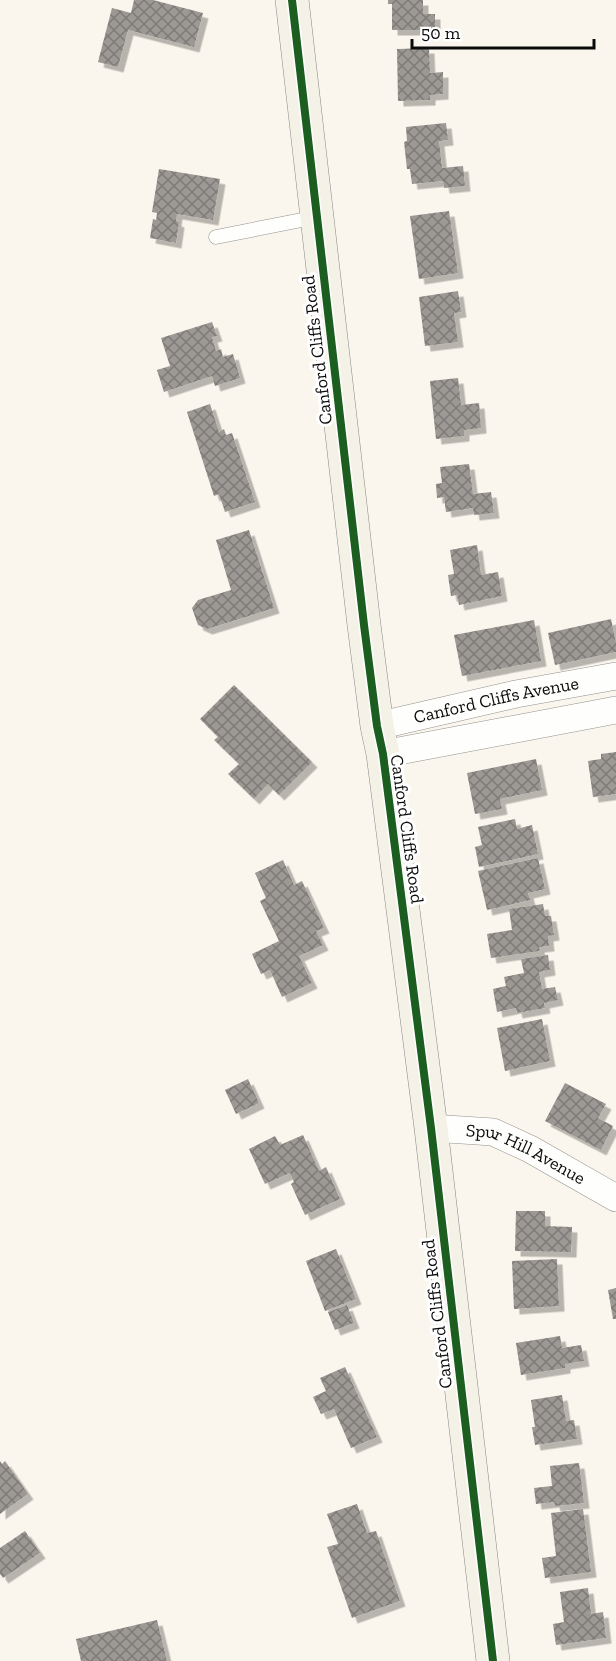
<svg xmlns="http://www.w3.org/2000/svg" width="616" height="1661" font-family="'Zilla Slab',serif">
<defs>
<pattern id="building-cross-hatch" width="8" height="8" patternUnits="userSpaceOnUse" patternTransform="scale(1.5)"><rect width="8" height="8" fill="#9c9894"/><path d="M0 0l8 8M0 8l8-8" fill="none" stroke="#7d7a77"/></pattern>
<filter id="shadow"><feDropShadow dx="5.5" dy="5.5" stdDeviation="0" flood-color="#0004"/></filter>
</defs>
<rect width="100%" height="100%" fill="#faf6ed"/>
<!-- building -->
<path fill="url(#building-cross-hatch)" filter="url(#shadow)" d="M134,0h19l50,13 -9,34 -66,-17 -10,37 -20,-5 14,-54 19,5z
M388,0h35v14h12v16h-43v-26h-4z
M429,48l1,25 13,-1v22l-13,1v5l-32,1 -1,-52z
M446,123l2,17 -9,1 3,27 21,-2 2,20 -21,2 -1,-7 -31,3 -2,-15h-3l-3,-27 3,-1 -1,-14z
M159,169l61,10 -7,41 -36,-6 -1,7 3,1 -3,21 -26,-5 3,-19 3,1 1,-7 -5,-1z
M449,211l9,62 -39,6 -9,-63z
M458,291l3,21 -7,1 4,29 -33,4 -6,-49z
M212,322l5,14 -5,1 4,14 5,-2 2,8 10,-3 7,24 -25,8 -3,-10 -48,16 -7,-22 13,-4 -9,-28z
M458,378l3,27 18,-2 2,25 -17,2v6l-28,3 -6,-58z
M210,404l9,28 5,-3 2,6 6,-2 23,69 -30,10 -6,-18 -5,2 -27,-84z
M469,464l4,30 18,-2 3,21 -20,2 -1,-7 -27,4 -2,-15 -7,1 -1,-14 6,-1 -2,-16z
M249,530l25,78 -67,21 -9,-4 -6,-17 6,-8 33,-10 -15,-50z
M477,545l4,30 17,-3 4,24 -43,9 -2,-10 -6,1 -3,-21 6,-1 -4,-24z
M611,619l5,24v9l-61,13 -7,-32z
M534,620l7,41 -79,15 -8,-41z
M234,685l78,77 -33,33 -11,-11 -14,15 -26,-25 11,-10 -25,-24 4,-3 -18,-18z
M616,752v42l-23,3 -5,-36 13,-2v-5z
M536,759l6,31 -42,9 2,10 -27,5 -8,-41z
M515,819l2,10 15,-4 6,29 -59,13 -4,-20 7,-2 -4,-18z
M538,858l7,31 -17,4 2,7 -43,10 -9,-39z
M283,860l11,25 8,-4 22,47 -8,3 7,14 -24,11 13,27 -30,14 -12,-27 -9,4 -9,-20 27,-13 -19,-40 6,-3 -11,-25z
M543,904l2,12h6l3,19 -6,1 1,10 -10,1 1,4 -49,7 -4,-24 25,-4 -3,-21z
M548,955l2,15 -11,2 3,17 13,-2 3,13 -14,3 1,5 -28,5 -1,-5 -19,4 -4,-23 13,-3 -2,-9 20,-4 -3,-14z
M542,1019l8,42 -45,10 -8,-43z
M248,1079l11,24 -23,11 -11,-24z
M565,1083l41,21 -8,14 15,8 -12,24 -56,-29z
M303,1135l16,36 7,-4 14,32 -35,16 -14,-31 3,-2 -4,-9 -25,11 -16,-35 26,-13 5,9z
M516,1211h29v15l27,1 -1,25 -56,-1z
M336,1249l20,50 -31,12 -19,-50z
M557,1259l2,47 -45,3 -2,-48z
M616,1288v31h-3l-5,-29z
M347,1305l7,18 -19,7 -7,-18z
M560,1336l2,12 19,-3 3,16 -19,3v4l-44,7 -5,-32z
M345,1367l32,70 -26,11 -17,-39 -13,5 -8,-17 13,-6 -6,-13z
M562,1395l4,26 8,-1 3,19 -42,6 -3,-18h3l-4,-27z
M0,1461l2,3 3,-3 23,33 -28,20z
M579,1463l5,40 -29,3 -1,-4 -18,2 -2,-16 18,-2 -2,-20z
M357,1504l10,29 9,-2 24,70 -48,17 -25,-71 11,-3 -11,-30z
M583,1509l8,63 -46,6 -3,-20 14,-2 -5,-43z
M25,1531l15,22 -37,25 -3,-4v-26z
M588,1588l3,26 12,-2 3,26 -50,7 -3,-21 11,-2 -4,-30z
M157,1620l10,41h-86l-5,-22z"/>
<g fill="none" stroke-linecap="round" stroke-linejoin="round">
<defs>
<path id="lane" d="M216,237l101,-20"/>
<g id="street">
<path id="s1" d="M377,726l139,-32 100,-18"/>
<path d="M383,754l233,-44"/>
<path id="s2" d="M431,1128l62,4 37,17 86,49"/>
</g>
<path id="secondary" d="M292,0l72,625 13,101 6,28 48,374 62,533"/>
</defs>
<!-- lane casing -->
<use href="#lane" stroke="#93918d" stroke-width="15"/>
<!-- street casing -->
<use href="#street" stroke="#93918d" stroke-width="28"/>
<!-- secondary casing -->
<use href="#secondary" stroke="#898783" stroke-width="34"/>
<!-- lane -->
<use href="#lane" stroke="#fefefc" stroke-width="14"/>
<!-- street -->
<use href="#street" stroke="#fefefc" stroke-width="27"/>
<!-- secondary -->
<use href="#secondary" stroke="#f4f2e7" stroke-width="33"/>
<defs>
<path id="cycleway" d="M292,0l72,625 13,101 6,28 48,374 62,533"/>
</defs>
<!-- cycleway casing -->
<use href="#cycleway" stroke="#fff" stroke-width="11"/>
<!-- cycleway -->
<use href="#cycleway" stroke="#1b5e20" stroke-width="8"/>
</g>
<g text-anchor="middle" dominant-baseline="central" stroke-width="6" stroke-linejoin="round" paint-order="stroke">
<!-- street labels -->
<g font-size="18" fill="#0b0b0b" stroke="#fff">
<text transform="translate(317 350) rotate(-97)">Canford Cliffs Road</text>
<text stroke="none"><textPath href="#s1" startOffset="122">Canford Cliffs Avenue</textPath></text>
<text transform="translate(407 829) rotate(82)">Canford Cliffs Road</text>
<text stroke="none"><textPath href="#s2" startOffset="100">Spur Hill Avenue</textPath></text>
<text transform="translate(437 1314) rotate(-97)">Canford Cliffs Road</text>
</g>
</g>
<!-- scale -->
<path d="M412 39v9h182v-9" fill="none" stroke="#0b0b0b" stroke-width="3"/>
<text x="421" y="39" font-size="18" fill="#0b0b0b" stroke="#ffffff" stroke-width="4.5" paint-order="stroke">50 m</text>
</svg>
